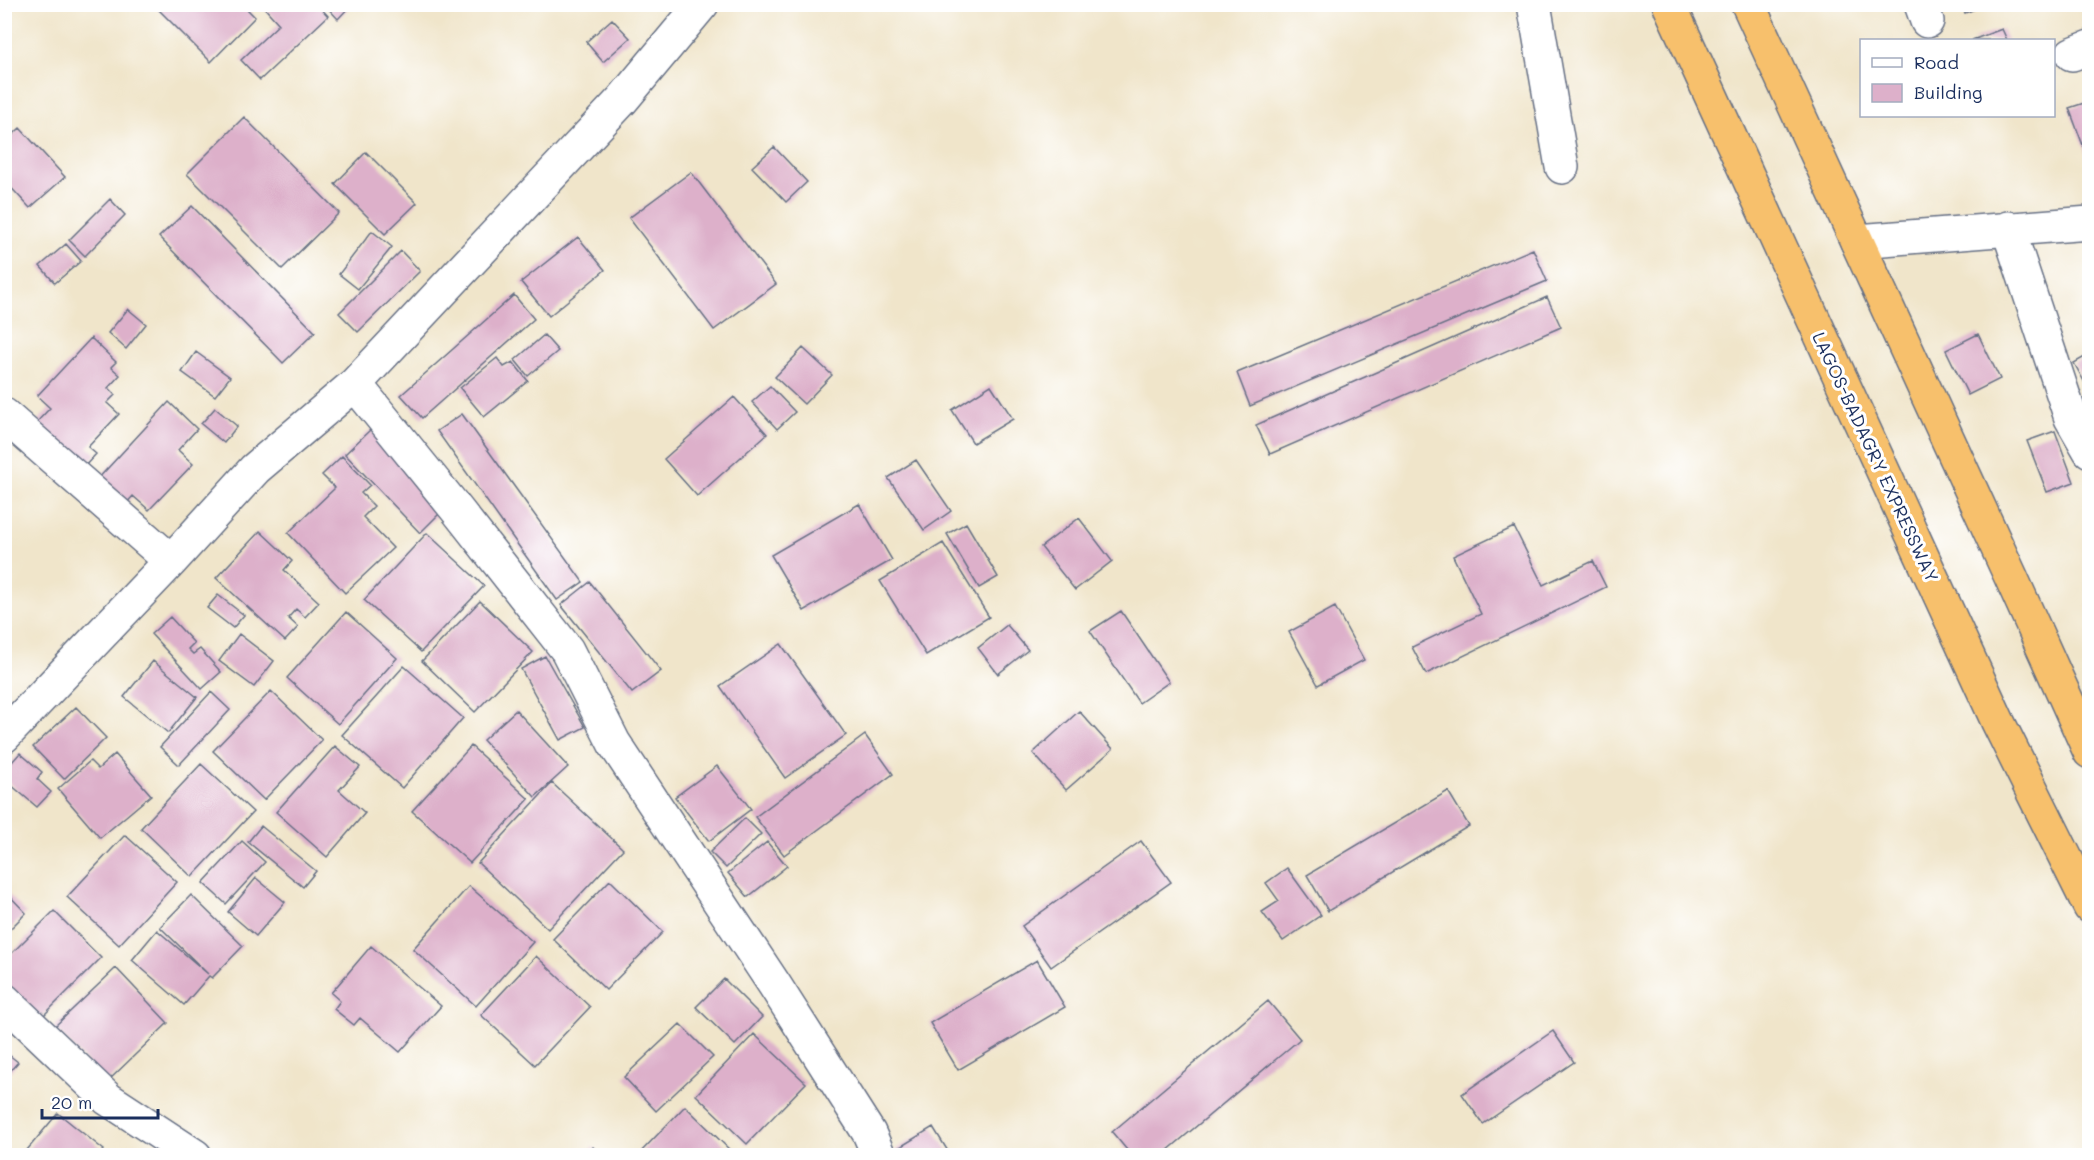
<svg xmlns="http://www.w3.org/2000/svg" width="2094" height="1160" font-family="Mali,sans-serif">
<rect width="100%" height="100%" fill="#fff"/>
<filter id="ink" filterUnits="userSpaceOnUse"><feTurbulence type="fractalNoise" baseFrequency=".0167" numOctaves="2"/><feDisplacementMap in="SourceGraphic" scale="12" xChannelSelector="R" yChannelSelector="G"/><feConvolveMatrix kernelMatrix="1 2 1 2 8 2 1 2 1" color-interpolation-filters="sRGB"/></filter>
<filter id="wash" filterUnits="userSpaceOnUse"><feTurbulence type="fractalNoise" baseFrequency=".008" numOctaves="4" result="noise"/><feDisplacementMap in="SourceGraphic" scale="24" xChannelSelector="R" yChannelSelector="G"/><feGaussianBlur stdDeviation="1.35" result="paint"/><feColorMatrix in="noise" values="0 0 0 0 0 0 0 0 0 0 0 0 0 0 0 0 0 1.4 0 .05"/><feComposite in="paint" operator="in"/></filter>
<g filter="url(#wash)">
<rect width="100%" height="100%" fill="#f0e5ca"/>
<g id="blocks">
<!-- building -->
<path fill="#ddb0ca" d="M153,4h89l13,13 -44,45z
M261,4h56l11,12 -68,64 -19,-20 38,-36z
M324,4h28l-14,15z
M1961,5h24l-20,8z
M612,19l18,19 -27,24 -17,-20z
M2002,29l5,11h-35z
M2090,101v54l-3,1 -18,-48z
M244,117l95,96 -57,56 -95,-95z
M20,128l45,49 -35,31 -26,-28v-37z
M774,147l33,35 -21,20 -34,-35z
M366,152l51,51 -32,31 -50,-50z
M691,172l85,112 -62,46 -85,-112z
M110,199l15,16 -40,41 -16,-16z
M192,206l123,126 -32,31 -124,-126z
M372,231l20,16 -34,42 -19,-15z
M578,237l27,33 -56,46 -28,-34z
M66,244l15,17 -26,22 -15,-17z
M1533,249l14,32 -297,125 -13,-33z
M401,251l19,20 -62,61 -19,-19z
M514,295l20,24 -112,99 -21,-23z
M1547,297l14,30 -291,127 -14,-29z
M128,309l18,15 -20,25 -18,-16z
M1978,334l22,45 -32,16 -22,-45z
M544,335l14,16 -30,25 -13,-16z
M91,338l25,24 -5,5 9,8 -12,13 7,7 -8,8 12,11 -31,33 8,7 -13,14 -48,-44 15,-16 -13,-12z
M803,348l29,27 -28,29 -29,-27z
M196,352l34,25 -15,19 -33,-24z
M2090,354v38l-16,-29z
M497,358l7,9 9,-5 15,19 -44,36 -24,-29z
M991,385l22,34 -40,24 -21,-33z
M770,386l25,26 -18,17 -25,-27z
M734,397l33,37 -70,62 -33,-37z
M169,402l28,27 -19,21 15,14 -44,46 -16,-14 -10,11 -28,-25z
M215,408l22,18 -13,17 -23,-19z
M462,414l121,168 -26,18 -120,-169z
M371,429l74,79 -25,25 -75,-79z
M2055,431l19,51 -27,10 -20,-51z
M342,456l28,29 -9,8 13,13 -11,11 30,31 -48,45 -57,-60 47,-45 -13,-13z
M916,460l35,51 -27,19 -36,-52z
M859,504l33,56 -88,51 -33,-56z
M1079,518l33,43 -37,29 -34,-43z
M966,523l32,54 -19,11 -32,-54z
M1514,527l29,58 50,-24 13,26 -180,87 -14,-27 69,-33 -28,-58z
M260,531l32,30 -8,9 35,32 -14,15 -9,-8 -8,9 10,9 -13,14 -69,-63z
M427,533l57,53 -63,66 -57,-52z
M943,543l46,74 -63,38 -46,-74z
M590,582l71,89 -29,22 -71,-88z
M218,595l26,20 -11,13 -26,-20z
M480,601l53,51 -58,60 -53,-51z
M1335,607l29,53 -46,25 -29,-53z
M1121,611l48,71 -30,21 -49,-72z
M346,612l51,46 -59,66 -51,-46z
M170,617l24,26 -6,6 5,5 7,-5 21,23 -19,17 -51,-55z
M1007,625l21,25 -30,24 -20,-26z
M239,634l35,27 -20,26 -35,-26z
M781,644l65,91 -61,43 -65,-92z
M545,656l40,71 -25,13 -39,-71z
M153,661l44,36 -29,36 -44,-36z
M404,666l59,52 -61,70 -60,-53z
M271,691l51,49 -58,60 -51,-49z
M211,692l19,18 -51,55 -19,-18z
M76,707l30,31 -42,41 -31,-32z
M516,710l52,57 -33,30 -52,-57z
M1079,711l34,38 -47,41 -33,-37z
M865,735l28,39 -109,81 -29,-38z
M335,746l25,21 -21,23 26,23 -38,44 -51,-45z
M471,746l58,53 -59,64 -58,-52z
M20,753l22,19 -5,7 14,13 -14,15 -33,-28v-8z
M115,754l36,41 -51,43 -42,-49 32,-28 8,8z
M201,764l52,48 -61,65 -51,-49z
M717,766l34,43 -42,32 -34,-44z
M552,783l71,66 -75,80 -70,-66z
M1448,791l21,35 -141,85 -21,-36z
M745,818l16,16 -35,34 -16,-16z
M261,826l55,45 -13,16 -55,-45z
M125,835l52,47 -58,63 -52,-48z
M242,841l23,21 -39,42 -23,-21z
M1141,841l30,41 -120,85 -29,-41z
M767,842l20,24 -39,31 -20,-24z
M1287,868l34,47 -38,26 -21,-29 17,-11 -13,-18z
M256,878l29,24 -29,34 -28,-24z
M610,880l53,52 -57,58 -53,-51z
M469,886l64,56 -57,64 -63,-57z
M5,891l21,22 -21,21z
M191,895l52,51 -31,32 -3,-2 -25,29 -52,-45 25,-30 51,44 -48,-47z
M54,911l47,47 -60,60 -37,-37v-20z
M371,946l70,60 -41,46 -40,-34 -6,7 -20,-16 6,-8 -9,-8z
M536,956l54,51 -55,58 -54,-50z
M1037,960l28,47 -107,63 -28,-47z
M116,968l52,55 -62,60 -52,-56z
M724,979l38,38 -27,28 -39,-38z
M1268,1001l32,38 -139,117h-29l-20,-24z
M680,1024l33,33 -57,54 -32,-34z
M1553,1031l21,31 -91,62 -21,-30z
M754,1034l52,49 -59,61 -51,-49z
M4,1051l14,11 -14,16z
M685,1106l51,50h-99z
M58,1113l46,37 -5,6h-77z
M933,1127l18,29h-52l-4,-6z
M593,1147l8,9h-17z"/>
</g>
</g>
<g filter="url(#ink)">
<use href="#blocks" fill-opacity="0" stroke="#666f84" stroke-width="1.5"/>
<g fill="none" stroke-linecap="round" stroke-linejoin="round">
<defs>
<path id="minor" d="M1534,4l28,163
M1921,4l6,17
M2072,54l18,-7
M2008,228l63,190 19,33
M1857,241l233,-18
M355,384l102,126 110,140 47,93 160,241 95,149 10,23
M4,415l167,146
M4,736l167,-175 84,-92 100,-85 267,-284 80,-96
M4,1000l104,99 87,57"/>
<path id="highway" d="M1669,4l329,718 92,185
M1748,4l263,573 79,175"/>
</defs>
<!-- minor casing -->
<use href="#minor" stroke="#666f84" stroke-width="36"/>
<!-- highway casing -->
<use href="#highway" stroke="#666f84" stroke-width="36"/>
<!-- minor -->
<use href="#minor" stroke="#fff" stroke-width="33"/>
<!-- highway -->
<use href="#highway" stroke="#f7c06c" stroke-width="33"/>
</g>
</g>
<g text-anchor="middle" dominant-baseline="central" stroke-width="6" stroke-linejoin="round" paint-order="stroke">
<!-- street labels -->
<g font-size="18" fill="#1b2f5e" stroke="#fff">
<text transform="translate(1876 457) rotate(65)">LAGOS-BADAGRY EXPRESSWAY</text>
</g>
</g>
<!-- margin -->
<rect width="2094" height="1160" fill="none" stroke="#fff" stroke-width="24"/>
<!-- legend -->
<rect x="1860" y="39" width="195" height="78" fill="#ffffff" stroke="#a4acbf" stroke-width="1.5"/>
<rect x="1872" y="58" width="30" height="9" fill="#ffffff" stroke="#a4acbf" stroke-width="1.5"/>
<text x="1914" y="69" font-size="18" fill="#1b2f5e">Road</text>
<rect x="1872" y="84" width="30" height="18" fill="#ddb0ca" stroke="#a4acbf" stroke-width="1.5"/>
<text x="1914" y="99" font-size="18" fill="#1b2f5e">Building</text>
<!-- scale -->
<path d="M42 1109v9h116v-9" fill="none" stroke="#1b2f5e" stroke-width="3"/>
<text x="51" y="1109" font-size="18" fill="#1b2f5e" stroke="#ffffff" stroke-width="4.5" paint-order="stroke">20 m</text>
</svg>
